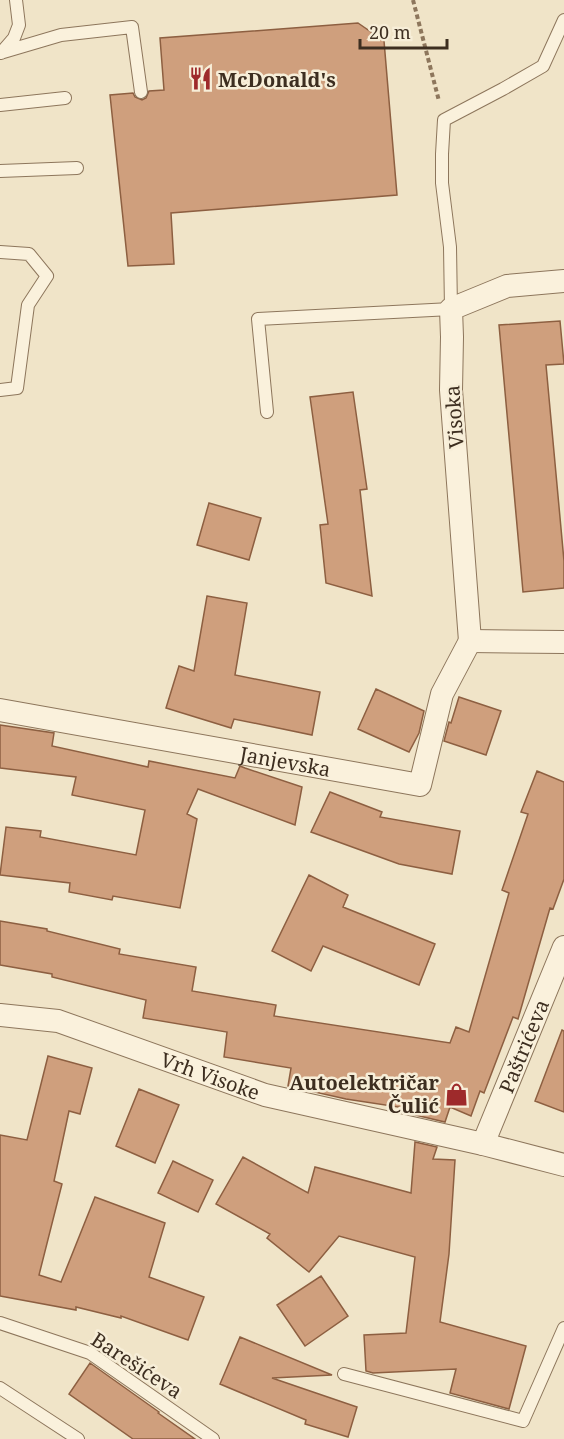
<svg xmlns="http://www.w3.org/2000/svg" width="564" height="1439" font-family="'Noto Serif',serif">
<rect width="100%" height="100%" fill="#f0e4c8"/>
<!-- building -->
<path fill="#cf9f7d" stroke="#8d5f41" stroke-width="1.5" d="M358,23l26,18 13,154 -226,18 3,51 -46,2 -18,-171 23,-2 2,4 7,3 4,-2 3,-7 15,-1 -4,-52z
M560,321l4,43 -18,1 18,196v27l-41,4 -24,-267z
M353,392l14,97 -7,1 12,106 -46,-13 -6,-58 8,-1 -18,-127z
M209,503l52,15 -12,42 -52,-15z
M207,596l40,7 -12,72 85,17 -8,43 -78,-16 -3,9 -65,-20 13,-42 15,5z
M376,689l48,22 -5,22 -10,19 -51,-23z
M459,697l42,14 -15,44 -42,-14 5,-19 2,1z
M0,725l54,8 -2,13 96,21 1,-6 86,17 5,-12 5,2 57,19 -7,38 -97,-36 -11,25 10,5 -17,89 -67,-12 -1,4 -43,-8 1,-9 -70,-8 6,-48 35,4 -1,6 96,18 9,-45 -73,-15 4,-18 -76,-9z
M537,771l27,11v97l-11,30 -3,-1 -32,111 -5,-2 -29,76 -4,-2 -9,25 -21,-9 -5,15 -34,-8 1,-5 -66,-10 -58,-13 3,-18 -67,-11 3,-25 -84,-14 3,-18 -94,-23v-3l-52,-9v-44l47,8v2l73,18 -1,5 77,13 -4,24 84,14 -2,11 176,27 6,-16 13,5 40,-139 -7,-3 26,-76 -7,-2z
M330,792l52,20 -2,5 80,14 -8,43 -53,-10 -88,-32z
M309,875l39,20 -5,12 92,37 -16,41 -96,-39 -12,25 -39,-20z
M562,1030l2,1v81l-29,-11z
M48,1056l44,12 -12,46 -11,-3 -15,70 8,3 -23,91 22,7 34,-85 70,26 -16,54 55,20 -16,43 -67,-24v2l-45,-11v3l-76,-14v-161l27,5z
M139,1089l40,16 -24,58 -39,-17z
M415,1142l22,5 -4,12 22,1 -6,94 -9,68 86,24 -17,63 -59,-16 6,-24 -83,4 -7,-2 -2,-36 42,-2 9,-76 -76,-21 -30,36 -42,-34 3,-4 -54,-30 27,-47 65,36 7,-26 96,26z
M173,1161l40,19 -15,32 -40,-19z
M321,1276l27,40 -43,30 -28,-41z
M240,1337l92,38 -60,3 85,29 -9,30 -43,-13 1,-4 -86,-36z
M90,1363l69,49 -1,1 37,26h-62l-64,-45z"/>
<g fill="none" stroke-linecap="round" stroke-linejoin="round">
<defs>
<path id="lane" d="M0,53l61,-18 71,-8 9,65
M1,53l13,-15 5,-13 -3,-25
M0,105l65,-7
M0,171l77,-3
M0,252l29,2 18,22 -19,29 -11,83 -17,2
M267,412l-9,-93 193,-10 -1,-62 -8,-64v-29l2,-34 59,-31 40,-23 21,-46
M0,1323l90,30 123,86
M344,1374l179,47 41,-93
M0,1388l78,51"/>
<g id="street">
<path d="M470,641l-19,-251 1,-53 -1,-28 56,-23 57,-5"/>
<path d="M470,641l94,1"/>
<path id="s1" d="M0,710l420,75 22,-91 28,-53"/>
<path id="s2" d="M0,1015l58,6 207,74 218,49 81,21"/>
<path id="s3" d="M483,1144l81,-197"/>
</g>
</defs>
<!-- lane casing -->
<use href="#lane" stroke="#8d765c" stroke-width="14"/>
<!-- street casing -->
<use href="#street" stroke="#8d765c" stroke-width="24"/>
<!-- path -->
<path stroke="#8d765c" stroke-width="4" stroke-dasharray="4.5 3" stroke-linecap="butt" d="M413,0l26,101"/>
<!-- lane -->
<use href="#lane" stroke="#faf1dc" stroke-width="12"/>
<!-- street -->
<use href="#street" stroke="#faf1dc" stroke-width="22"/>
</g>
<!-- icons -->
<defs>
<symbol id="restaurant-bare" viewBox="-9 -9 18 18"><path d="M-5-6h1v4h1v-4h1v4h1v-4h1v5L-1.5 .5V6h-2V.5L-5-1ZM5-6V6H3V1.5H1.5Q1.5-4 5-6Z" fill="#9e2a2b" stroke="#f7eed8" stroke-width="2.5" paint-order="stroke"/></symbol>
<symbol id="shop-bare" viewBox="-9 -9 18 18"><path d="M-5-2.5h2.3a2.7 3.5 0 0 1 5.4 0H5L5.5 6h-11ZM-1.5-2.5h3a1.5 2.3 0 0 0-3 0Z" fill="#9e2a2b" stroke="#f7eed8" stroke-width="2.5" paint-order="stroke"/></symbol>
</defs>
<g fill-rule="evenodd">
<use href="#restaurant-bare" x="184" y="62" width="33" height="33"/>
<use href="#shop-bare" x="440" y="1078" width="33" height="33"/>
</g>
<g text-anchor="middle" dominant-baseline="central" stroke-width="5" stroke-linejoin="round" paint-order="stroke">
<!-- poi labels -->
<g font-size="20" font-weight="bold" fill="#3d2e20" stroke="#f7eed8" text-anchor="start">
<text x="218" y="79">McDonald's</text>
<text x="439" y="1082" text-anchor="end">Autoelektričar<tspan x="439" dy="23">Čulić</tspan></text>
</g>
<!-- street labels -->
<g font-size="20" fill="#3d2e20" stroke="#f7eed8">
<text transform="translate(454 417) rotate(-94)">Visoka</text>
<text stroke="none"><textPath href="#s1" startOffset="290">Janjevska</textPath></text>
<text stroke="none"><textPath href="#s3" startOffset="106">Paštrićeva</textPath></text>
<text stroke="none"><textPath href="#s2" startOffset="220">Vrh Visoke</textPath></text>
<text transform="translate(137 1365) rotate(33)">Barešićeva</text>
</g>
</g>
<!-- scale -->
<path d="M360 39v9h87v-9" fill="none" stroke="#3d2e20" stroke-width="3"/>
<text x="369" y="39" font-size="18" fill="#3d2e20" stroke="#f7eed8" stroke-width="4.5" paint-order="stroke">20 m</text>
</svg>
